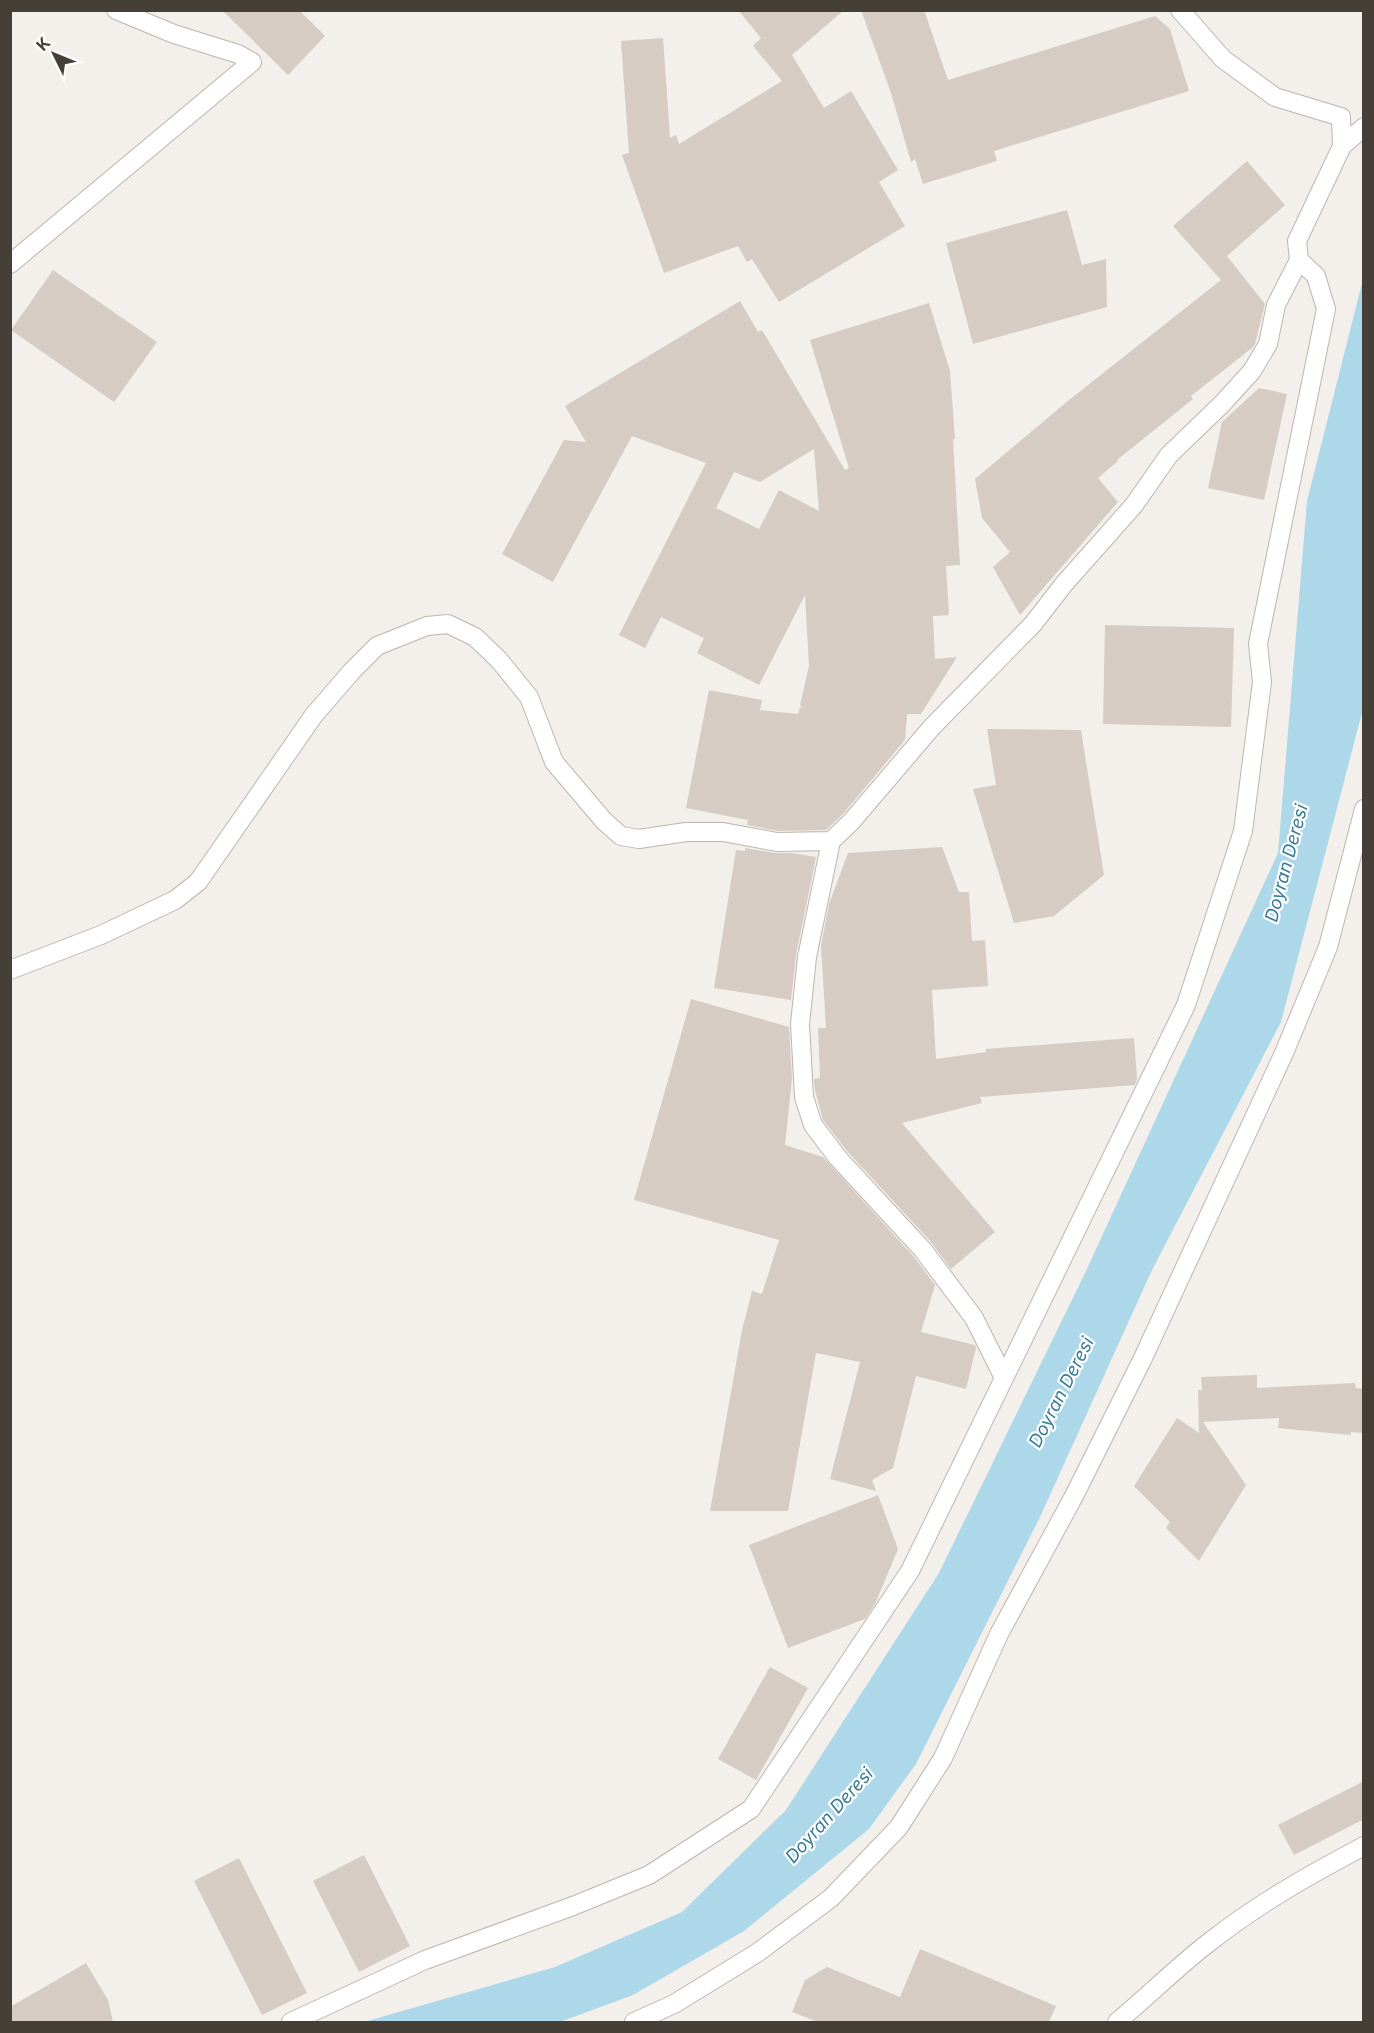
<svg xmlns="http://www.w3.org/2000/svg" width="1374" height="2033" font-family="Inter,sans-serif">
<rect width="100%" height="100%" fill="#f3efea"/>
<!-- water -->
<path fill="#add8e9" d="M1363,279v430l-82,313 -129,248 -112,247 -124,247 -47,65 -125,102 -111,64 -73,27h-196l191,-55 127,-55 104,-102 153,-237 147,-302 192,-418 29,-352z"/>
<!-- building -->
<path fill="#d6ccc3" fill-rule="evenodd" d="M222,10h77l26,26 -37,39z
M738,10h106l-52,45 32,53 27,-17 47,79 -19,12 26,44 -126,76 -27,-43 -5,3 -9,-16 -74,27 -42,-118 7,-2 -8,-112 42,-3 7,100 6,-3 3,9 103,-63 -29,-35 8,-8z
M861,10h63l24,70 207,-64 15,13 19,62 -195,60 3,10 -74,23 -8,-25 -4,3 -20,-69z
M1247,161l38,44 -58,51 38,48 -10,40 -3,4 -61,48 2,3 -76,61 1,1 -20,17 20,24 -98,113 -27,-48 17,-15 -28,-34 -7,-39 94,-79 152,-120 -48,-54z
M1067,210l15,55 24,-6 1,48 -134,37 -27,-101z
M53,270l104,72 -43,60 -103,-72z
M740,301l18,31 4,-2 83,140 4,-2 -39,-128 119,-37 21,68 5,68h-2l7,126 -14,1 3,49 -16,1 2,43 22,-2 -36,57h-14l-2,26 -62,74 -17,16 -48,1 -31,-6 1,-5 -62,-12 23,-118 53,10 -2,10 38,4 2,-7 3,1 -3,-3 9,-39 -4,-71 -46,90 -62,-32 7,-15 -43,-21 -16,31 -26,-13 87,-172 -74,-27 -79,146 -51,-28 62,-114 22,2 -21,-36zM814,449l5,62 -40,-21 -20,39 -43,-21 18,-36 26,10z
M1259,388l28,6 -23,106 -56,-12 14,-66z
M1105,625l129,3 -3,99 -128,-3z
M987,729l94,1 23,145 -50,41 -40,7 -41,-134 23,-4z
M942,847l17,45h10l3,49 13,-1 3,46 -56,4 4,69 50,-7v-3l148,-11 3,41 -2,6 -155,12 2,6 -80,20 93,109 -44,37 -20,-27 -84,-91 -24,-31 -8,-30 -1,-11 6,-1 -2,-50h8l-5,-82 8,-42 19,-51z
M745,848l30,5h17l24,4 -20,98 -5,45 -77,-12 22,-138 9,1z
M691,999l98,28 3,52 -7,66 38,12 91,100 21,28 -14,47 54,13 1,3 -10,41 -50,-13 -23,92 -21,12 4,11 -46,-12 30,-117 -44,-9 -28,158h-78l32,-181 10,-39 10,3 17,-54 -145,-40z
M1257,1375v13l98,-5 1,5 8,1v44l-13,-1v3l-73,-7 1,-10 -76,4 43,63 -47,76 -33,-33 4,-6 -36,-36 43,-68 22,15 -1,-43h4l-1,-13z
M878,1495l20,54 -23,55 -10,15 -77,29 -39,-103z
M770,1667l38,21 -52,92 -38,-21z
M1364,1781v38l-70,36 -16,-30z
M364,1855l46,91 -51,26 -46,-91z
M239,1858l68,135 -45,22 -68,-134z
M920,1949l136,57 -7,16h-231l-26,-10 13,-32 22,-13 73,30z
M86,1963l22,37 5,22h-103v-15z"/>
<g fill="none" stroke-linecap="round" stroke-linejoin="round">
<defs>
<path id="minor" d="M1342,146l22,-19
M10,264l242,-202 -14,-8 -64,-20 -58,-24
M831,841l-24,116 -7,67 4,73 9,28 25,33 85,92 51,68 30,60
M10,970l91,-35 74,-35 23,-18 116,-167 38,-44 25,-25 50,-20 21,-2 27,13 24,23 30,37 25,65 50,59 17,15 18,3 47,-7h37l54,10 54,-1 20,-19 81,-95 101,-103 31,-40 70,-79 35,-50 53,-51 30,-33 16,-27 8,-39 23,-45
M291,2022l134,-62 148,-54 76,-31 102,-66 159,-238 276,-566 57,-174 19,-149 -4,-38 68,-335 -10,-33 -17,-16 -2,-19 45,-95 -1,-29 -66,-20 -52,-38 -43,-49
M634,2022l40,-18 83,-51 74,-55 68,-71 44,-69 56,-124 75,-138 69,-138 141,-305 44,-106 36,-138
M1117,2022c30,-25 59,-54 90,-78 49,-39 102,-69 157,-98"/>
</defs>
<!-- minor casing -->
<use href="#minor" stroke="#beb5ad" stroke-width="20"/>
<!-- minor -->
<use href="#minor" stroke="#fff" stroke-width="18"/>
</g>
<g text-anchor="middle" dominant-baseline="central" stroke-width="4.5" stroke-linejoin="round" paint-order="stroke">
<!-- water labels -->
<g font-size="18" font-style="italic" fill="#387b98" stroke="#fff">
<text transform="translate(1286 863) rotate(-75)">Doyran Deresi</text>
<text transform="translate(1061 1392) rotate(-63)">Doyran Deresi</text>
<text transform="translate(829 1815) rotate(-48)">Doyran Deresi</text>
</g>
</g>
<!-- border -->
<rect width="1374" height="2033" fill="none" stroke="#463f38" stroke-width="24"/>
<!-- north arrow -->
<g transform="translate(54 54) rotate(313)" stroke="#ffffff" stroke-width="4.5" paint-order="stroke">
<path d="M0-4.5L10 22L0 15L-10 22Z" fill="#463f38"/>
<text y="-9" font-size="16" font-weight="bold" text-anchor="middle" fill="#463f38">K</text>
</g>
</svg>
